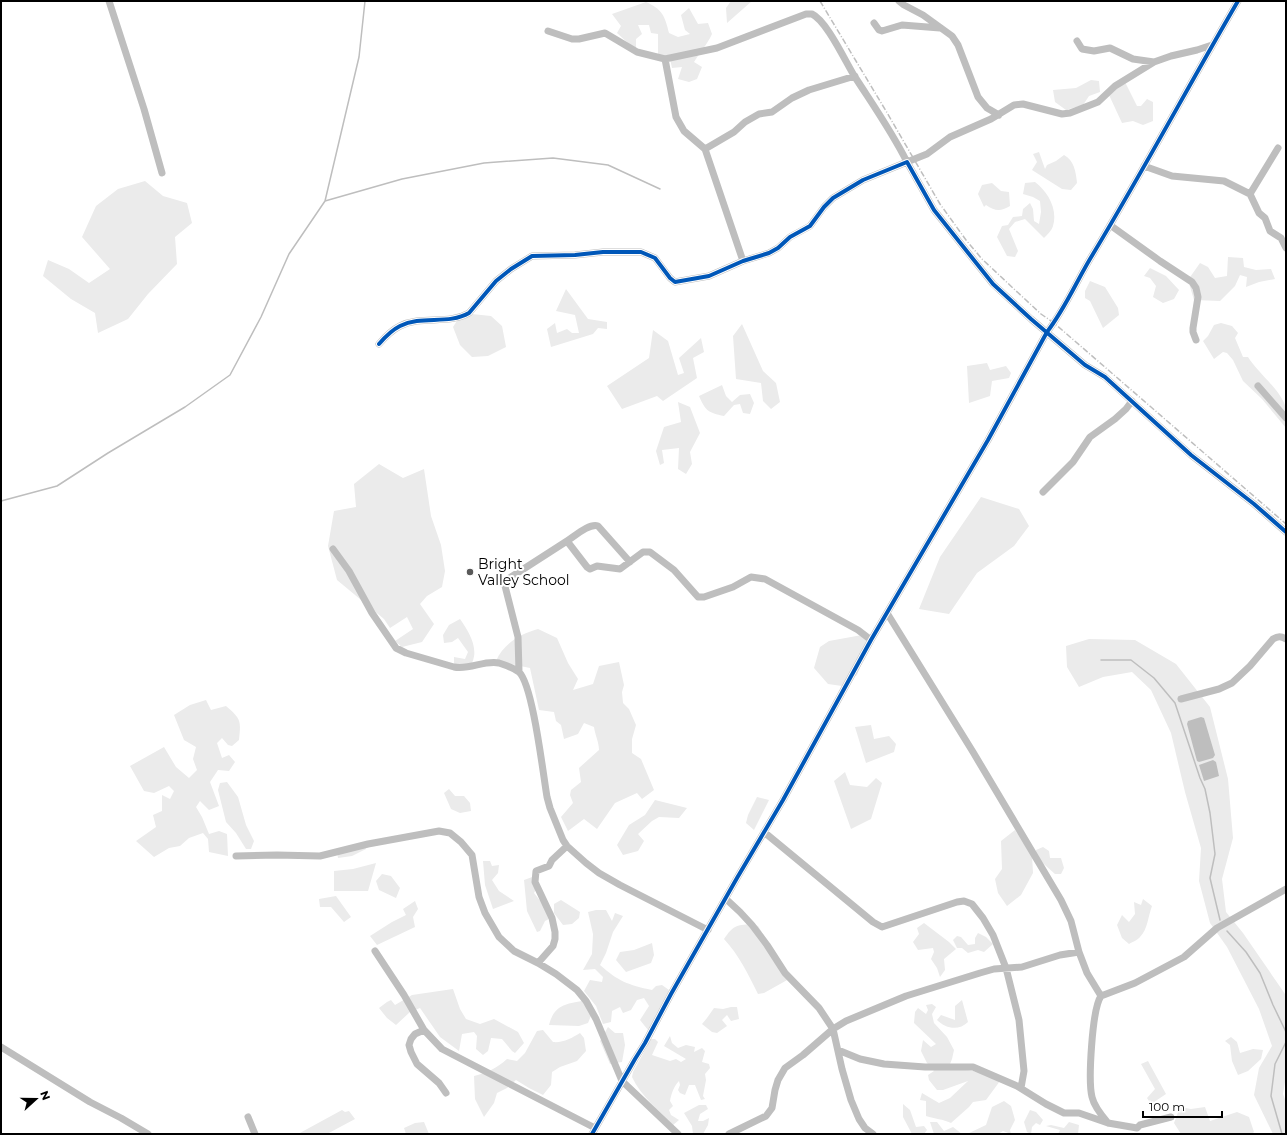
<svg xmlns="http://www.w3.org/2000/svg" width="1287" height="1135" font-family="Montserrat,sans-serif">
<rect width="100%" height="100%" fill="#fff"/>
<!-- green -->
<path fill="#ebebeb" d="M731,1h21l-25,22 -1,-15z
M646,2c16,7 19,14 23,31l9,4 12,-3 -5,-4 -4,-15 8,-7 9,16 10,-1 4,11c-5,11 -12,18 -18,28l8,5 -5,12 -8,3 -11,-3 4,-12 -10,1 -2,-9 -12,-5v-20l-7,-1 -2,-8h-11l4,9 -6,5v9l-7,-4 -12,-11 4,-7 -9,-12z
M1091,80l8,1 1,11 -11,4 -6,9 -17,5 -11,-8 -2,-12 23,-2z
M1125,82l12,24h4l6,-7 6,3v19l-10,4 -10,-4 -11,2 -13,-28z
M1039,152l6,17 2,-4 9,-4 8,-6c10,5 12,17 13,28l-6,7 -9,-1 -30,-19 5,-8 -4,-8z
M145,181l18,15 24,7 5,20 -17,14 2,27 -29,30 -20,25 -30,14 -3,-20 -24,-14 -28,-23 5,-16 21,9 20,14 21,-14 -28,-32 14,-31 22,-17z
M1035,182c13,10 23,27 18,44 -1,4 -6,9 -9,12l-19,-19 -10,3 -6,7 9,22 -3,6 -8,-1 -10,-19 5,-11 6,-1 5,-8 9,-1 1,-7 7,-6 3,6 1,12 5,3 2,-12 -1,-11 -7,-4 -10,-3 2,-11z
M992,183l9,8 8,1 1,14c-10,6 -15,5 -24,-1l-2,2 -6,-13 4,-9z
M1228,257l15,1 1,9 12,3 15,-1 4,10 -16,3 -13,5 1,-10 -7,-2 -5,11 -15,15 -26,-1 -6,-20 12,-17 8,4 7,11 12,-2z
M1150,268l16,8 13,14 -5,9 -11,4 -10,-6 3,-11 -6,-8 -6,-2z
M1090,281l15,6 13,21 1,7 -16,13 -13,-27 -5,-3v-7z
M566,289l22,30 19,3v7l-9,-1 -5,6 -42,13 -4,-18 8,-6 2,10 10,-4 5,4h7l-4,-18 -19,-4z
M462,313l29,3 11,10 4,21 -18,9 -16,1 -12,-12 -7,-18z
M1221,323l11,3 6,7 -3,5 8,19h5c9,15 35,35 38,52 1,6 0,13 0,19l-24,-29 -19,-18 -10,-21 -6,-7 -4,-1 -9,7 -11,-18 5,-5 6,-11z
M742,324l21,47 13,12 4,19 -9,7 -8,-8 -2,-18 -25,-4 -3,-43z
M653,330l15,11 10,34 6,-2 -5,-15 22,-20 3,14 -11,6 4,20 -34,23 -6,-5 -35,13 -15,-23 42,-28z
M987,363l3,7 16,-4 5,7 -2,5 -17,3 -2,15 -21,7 -2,-37z
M722,385l4,11 6,6 8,-7 10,-1 4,9 -4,11 -7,-1 -3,-9 -6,1 -10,11c-16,-3 -19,-6 -25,-20z
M678,402l12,5 10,26 -10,19 2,12 -6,10 -8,-5 1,-21 -17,2 2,13 -4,2 -4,-14 8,-24 17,-5z
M379,464l24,14 21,-9 7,47 10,29 4,26 -3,16 -15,9 -7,8 14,20 -12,18 -20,5 -7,-6 18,-12 -6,-12 -17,11 -6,-9 -47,-39 -9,-34 6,-35 22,-4 -2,-23z
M981,497l38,12 10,17 -15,20 -37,27 -28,41 -30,-5 21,-52z
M460,619c9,13 19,29 12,44l-10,3 -8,-2v-7l11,2 3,-7 -10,-14 -6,4 -8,1 -1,-8 6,-10z
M538,629l19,9 11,25 10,16 -5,11 20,-6 6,-18 20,-4 5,23 -2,7 1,11 6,6 7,16 -4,14v14l9,6 13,31 -12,9 -5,-6 -22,10 -18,26 -13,-10 -16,12 -7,-14 12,-14 -3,-8 1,-5 10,-8 -2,-14 20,-18c0,-8 -4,-15 -5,-23l-10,-4 -6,11 -14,5 -3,-14 -5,-4 -2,-9 -15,-2 -9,-42 -34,-7c7,-17 24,-27 42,-32z
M862,635l7,10 -12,30 -15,11 -14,-2 -14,-16 6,-21 9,-6z
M1089,639l46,1 41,24 34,43 18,72 5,59 -11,41 4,33 17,21 42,61 1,4v78l-3,18 3,8v32h-13l-19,-39 5,-27 13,-22 -13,-37 -32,-62 -17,-24 -11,-42 2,-33 -16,-56 -14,-59 -20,-43 -19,-18 -29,5 -24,10 -12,-20 -1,-21z
M206,700l5,10 15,-4c15,13 15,14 13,34l-7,6 -4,-1 -6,-7 -5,5 5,15 7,-3 6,7 -6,9 -11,-1 -8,12 9,24 -10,4 -9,-9 -4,6 6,10 7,17 10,-3 8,3 1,22 -19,-4 -1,-13 -5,-6 -14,5 -9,8 -11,2 -15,9 -18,-16 20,-14 -3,-12 9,-4v-16l8,4 4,-8 -5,-5 -15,7 -10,-2 -14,-25 34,-19 12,20 13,11 8,-8 -4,-11 3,-12 -12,-7 -10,-25 16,-10z
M871,725l3,14 15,-3 7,8 -2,8 -28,11 -11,-36z
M845,772l5,13 17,2 9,-9 6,5 -11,36 -20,10 -17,-48z
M227,782l11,15 8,28 8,16 -3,8h-5l-10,-16 -10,-11 -8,-32 2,-7z
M449,789l6,7h9l6,7 1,8 -11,2 -9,-4 -7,-16z
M757,797l12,3 -15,30 -8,-7 2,-8z
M655,800l32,8 -8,10 -20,-1 -7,4 -14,13 6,7 -6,10 -15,4 -6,-10 12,-20 16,-10z
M1015,830l17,25 1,18 -12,22 -14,11 -9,-13 -3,-14 7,-10 -1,-28z
M364,844l2,5 -14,7 -14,2 -1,-6z
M1043,847l6,4 1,7h11l3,10 -3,6h-6l-19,-17v-7z
M483,861h7l2,5 7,-1 -1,8 -6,7 7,11 15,10 -21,8 -8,-24z
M376,863l-8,28h-34v-20l19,-2z
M382,874l9,2 9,12 -4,10 -17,-8 -3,-9z
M535,876l2,11 -3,6 19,24 -8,4 -5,10 -3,1 -10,-21 -3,-31z
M336,896l15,21 -7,5 -13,-15h-11l-1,-8z
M1143,899l9,7c-4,10 -4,23 -12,31 -2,3 -8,5 -11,7l-7,-6 -5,-13 5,-10 7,7 6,-8 -1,-12 7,3z
M561,900l19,12 -1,6 -7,6 -9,1 -9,-12v-9z
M415,901l3,8 -5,8 2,10 -38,18 -7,-9 22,-14 14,-7 -3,-6z
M596,910h10l6,11 3,-8 8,3 -10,16 -7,21 -6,12c18,16 28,20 52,25l4,-4 6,-1 7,5 -21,40 -8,-10 9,-14 -5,-8 -7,2 -6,10 -8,3 -3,-6 -8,4 -1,11 -8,2 -7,-18 -12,-15 6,-11 12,2 1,-5 -8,-8 -12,1 9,-16 1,-20 -5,-22z
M924,923l25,19 7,7 -12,10 1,11 -5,7 -3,-9 -6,-9 3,-7 -1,-4 -15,2 -5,-8 6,-8 -2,-6z
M751,924l7,2 24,38 7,15 -25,14 -6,1c-10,-20 -19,-39 -34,-55 9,-13 12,-14 27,-15z
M978,933l8,4 7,7 -9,8 -6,-2 -10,3 -6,-5h-5l-4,-8 4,-4 4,1 7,8 7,-1v-6z
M652,943l2,12 -3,8 -25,9 -10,-12 4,-8 14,-2z
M453,989l7,20 6,10 14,5 14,-5 24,13 6,11 -9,10 -3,-2 -10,-12 -11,-1 -3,13 -5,4 -7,-6 1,-13 -3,-4 -12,2 -3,17 -19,-14 -20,-29 -10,4 -14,13 -9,-7 -8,-10 8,-6 4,-2 4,5 17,-10z
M962,1000l6,22c-9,9 -22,7 -31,-2l4,-5 14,5v-14z
M582,1001l11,10 -5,12 -9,3 -30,-1c5,-19 15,-21 33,-24z
M932,1004l4,3 -4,7 2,9 13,14 7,13 -2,9 -4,10c22,1 32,1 52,12l-14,19 -13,2 -4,5 -18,16c-8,-4 -16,-4 -25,-7v-15l-6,-1 2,-7 17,10 11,-5 18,-17 -25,9h-6l-8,-10 -1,-5 6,-4 -7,-8 -6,-12 2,-11 8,7 5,-3 -22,-21 1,-11 3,-4 8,6 2,-4 -2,-5z
M731,1007h6l2,12 -8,2 -4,-6 -5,5 5,6 -10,7 -5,-1 -10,-8 5,-6 7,-10 9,1z
M608,1027l7,6h8l2,12 -3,17 -12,2 -10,-23z
M543,1030l10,12c10,1 19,-4 27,-9l4,5 2,13 -9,10 -17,6 -8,5 -1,13 -8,10 -14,-7 -13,-8 -9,8 -10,5 -3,10 -10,14 -9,-18 -1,-23c13,-3 23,-8 33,-17l10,2 8,-8 12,-22z
M670,1036l2,7 6,5 8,-3 9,2 -1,5 8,-4 3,3 -3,11 7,2 1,4 -5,6 1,6 -3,16 2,3 -4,1 -6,-15h-6l-4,10 -5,-2 -2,-3 2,-5 -1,-4c-5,5 -8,13 -9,20l3,5 -4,4 2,5 8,5 -6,5c-15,-15 -32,-29 -41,-48l1,-5 18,-33h4l3,3 -6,13 18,6 6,-2 5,3 5,-3 -22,-13z
M1231,1037l6,5 3,11 13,-4 10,1 -2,9 -13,12 -10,4 -6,-14 -2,-16 -5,-4z
M1148,1061l18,33 -15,10 -4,-6 8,-9 -14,-25z
M1004,1101l7,5 4,14 -5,10 1,4 -8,-3 -5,3 -5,-1 -3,1h-23l19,-9 6,-18z
M903,1104l7,6 6,17 8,-1 3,4 -3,4h-12l-9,-17z
M699,1105h7l2,4 -8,5 -2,7h5l6,-3 -1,7 -5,9h-10l-1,-8 -8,-13z
M1180,1107l11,2 14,-2 5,14 27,-9 12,5 5,15 -2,2h-71l-7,-11z
M342,1110l3,2 4,-1 6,8 -28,15h-29z
M1030,1110l6,2 7,8 -3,5 -4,-2 -4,4 -1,7 -4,-2 -3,-10z
M424,1122l5,12h-23l-2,-6 11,-5z
M930,1122h7l7,9 9,-4 9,7h-28z
M1069,1122l10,3 -1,9h-20l2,-4 -14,-4 5,-1 13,3z"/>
<!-- water -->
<path fill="#bebebe" d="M1201,717l3,1 11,37 -2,3 -14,4 -2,-1 -10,-37 1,-3z
M1213,760l3,2 3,14 -15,5 -5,-16z"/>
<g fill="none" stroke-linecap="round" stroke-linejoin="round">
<!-- stream -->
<path stroke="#bebebe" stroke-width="1.5" d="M325,201l77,-22 82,-16 69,-5 55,7 52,24
M1,501l56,-15 51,-33 77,-46 45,-32 31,-58 28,-63 36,-53 34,-144 6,-56
M1101,660h30l23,18 21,25 25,75 5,11 5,24 5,41 -5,24 10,42
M1227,931l19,21 14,21 13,32 13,27
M1282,1134l-11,-38 4,-32 11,-22"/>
<!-- minor -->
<path stroke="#bebebe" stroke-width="7" d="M109,1l35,108 18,64
M899,1l5,4 19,10 29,21 6,9 20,52 9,11 12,7
M874,23l5,7 3,1 20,-6 38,3
M548,31l24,8h7l26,-6 32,19 28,7
M1077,41l5,8 12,2 16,-3 23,11 21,3 17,-6 26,-6 15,-5
M705,149l29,-17 11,-10 14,-8 13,-2 20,-14 17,-8 46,-14
M1144,166l28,10 52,5 26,13 9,19 6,5 5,13 11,7 5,10
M1250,194l28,-46
M1110,225l50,36 32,21 4,6 2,9 -5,31v4l3,8
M743,261l-38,-112 -21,-18 -8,-14 -11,-58 52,-11 89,-34h6c15,7 34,49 43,63 18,28 37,55 52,85l20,-8 23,-17 41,-18 23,-14 9,-1 39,10 8,-1 28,-11 17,-16 39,-24
M379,344c6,-7 13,-14 21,-18 22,-11 48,-1 69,-13l27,-32 15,-12 21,-13 43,-1 28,-3h38l14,6 15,20 5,4 34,-6 34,-15 26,-8 9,-5 12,-11 20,-11 14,-19 9,-9 30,-18 44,-18 27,48 59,74 38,35 54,46 20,12 86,78 63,49 32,28
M1258,386l28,32
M1043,492l30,-30 17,-25 25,-18 11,-10 6,-8
M567,541c8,-5 22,-18 31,-15l32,36
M333,549l16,22 23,42 24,35 10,5 48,14c16,3 30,-7 45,-4 6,2 15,5 20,9 14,13 24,102 28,125l3,11 13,32 4,6 19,17 13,10 21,12 88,45
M887,613l86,139 88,148 10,21 8,31
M519,672l-1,-35 -12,-47 -1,-4 3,-7 59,-38 20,26 3,2 7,-3 23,3 23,-17h7l24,18 24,27h6l29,-10 18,-10 14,2 93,51 13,10
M1181,699l38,-10 13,-6 18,-17 23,-27c5,-3 8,-3 13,0
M764,832l109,90 9,5 75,-25 7,-1 8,3 11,14 10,17 13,33 13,52 5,51 -3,17
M236,856l41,-1 43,1 48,-12 71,-13 11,2 11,9 11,13 7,42 6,16 14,24 15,14 24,12 18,11 21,16 9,11 10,18 26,62 56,53
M726,899l14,13 12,13 15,20 18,28 34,35 14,21 9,40 9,31 8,19 6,9 8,6
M375,951l29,44 20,35 18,19 153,79
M538,963l15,-17 2,-7v-7l-3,-14 -17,-36 1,-11 13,-5 3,-6 15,-14
M424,1030l-9,4 -4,5 -2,6 2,7 6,12 22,19 7,10
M1,1047l89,55 31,16 27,16
M838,1050l22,9 24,5 41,3h48l44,19 29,18 18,9h15l29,10 29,5 3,-3 31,-8
M248,1117l7,17
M1108,1123c-6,-7 -14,-17 -16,-26 -4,-16 0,-88 9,-101l34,-13 49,-26 33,-29 69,-39
M592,1134l43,-75 10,-16 26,-49 66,-116 46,-78 88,-160 117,-200 59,-108c18,-23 30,-52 46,-78 50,-83 96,-169 145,-253
M729,1134l37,-18 6,-8 3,-18 3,-10 7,-12 18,-13 30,-26 13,-8 60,-25 74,-23 14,-4 28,-2 38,-12 19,-3 8,21 14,23"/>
<!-- rail -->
<path stroke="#bebebe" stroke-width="1.5" stroke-dasharray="6 2 1 2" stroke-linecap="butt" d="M820,1l66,110 54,93 26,36 16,19 32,30 27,25 13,9 232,201"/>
<defs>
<path id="cycleway" d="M379,344c6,-7 13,-14 21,-18 22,-11 48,-1 69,-13l27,-32 15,-12 21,-13 43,-1 28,-3h38l14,6 15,20 5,4 34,-6 34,-15 26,-8 9,-5 12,-11 20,-11 14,-19 9,-9 30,-18 44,-18 27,48 59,74 38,35 54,46 20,12 86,78 63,49 32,28
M592,1134l43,-75 10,-16 26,-49 66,-116 46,-78 88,-160 117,-200 59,-108c18,-23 30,-52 46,-78 50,-83 96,-169 145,-253"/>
</defs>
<!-- cycleway casing -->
<use href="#cycleway" stroke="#fff" stroke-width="6"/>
<!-- cycleway -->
<use href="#cycleway" stroke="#0057b8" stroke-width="4"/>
</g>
<!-- markers -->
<circle fill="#595959" stroke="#fff" stroke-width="1.5" cx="470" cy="572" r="4"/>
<g text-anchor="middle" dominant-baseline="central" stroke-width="4" stroke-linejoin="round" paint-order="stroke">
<!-- poi labels -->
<g font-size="14" fill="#000" stroke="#fff" text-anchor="start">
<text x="478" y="564">Bright<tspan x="478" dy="16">Valley School</tspan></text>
</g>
</g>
<!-- border -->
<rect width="1287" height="1135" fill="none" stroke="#000000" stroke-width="4"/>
<!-- north arrow -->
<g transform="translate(36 1099) rotate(69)" stroke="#ffffff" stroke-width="3" paint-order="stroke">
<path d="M0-3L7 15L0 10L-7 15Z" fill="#000000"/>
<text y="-6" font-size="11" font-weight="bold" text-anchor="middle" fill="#000000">N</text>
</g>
<!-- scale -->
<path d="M1143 1111v6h79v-6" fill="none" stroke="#000000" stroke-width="2"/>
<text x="1149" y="1111" font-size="12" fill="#000000" stroke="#ffffff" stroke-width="3" paint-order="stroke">100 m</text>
</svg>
